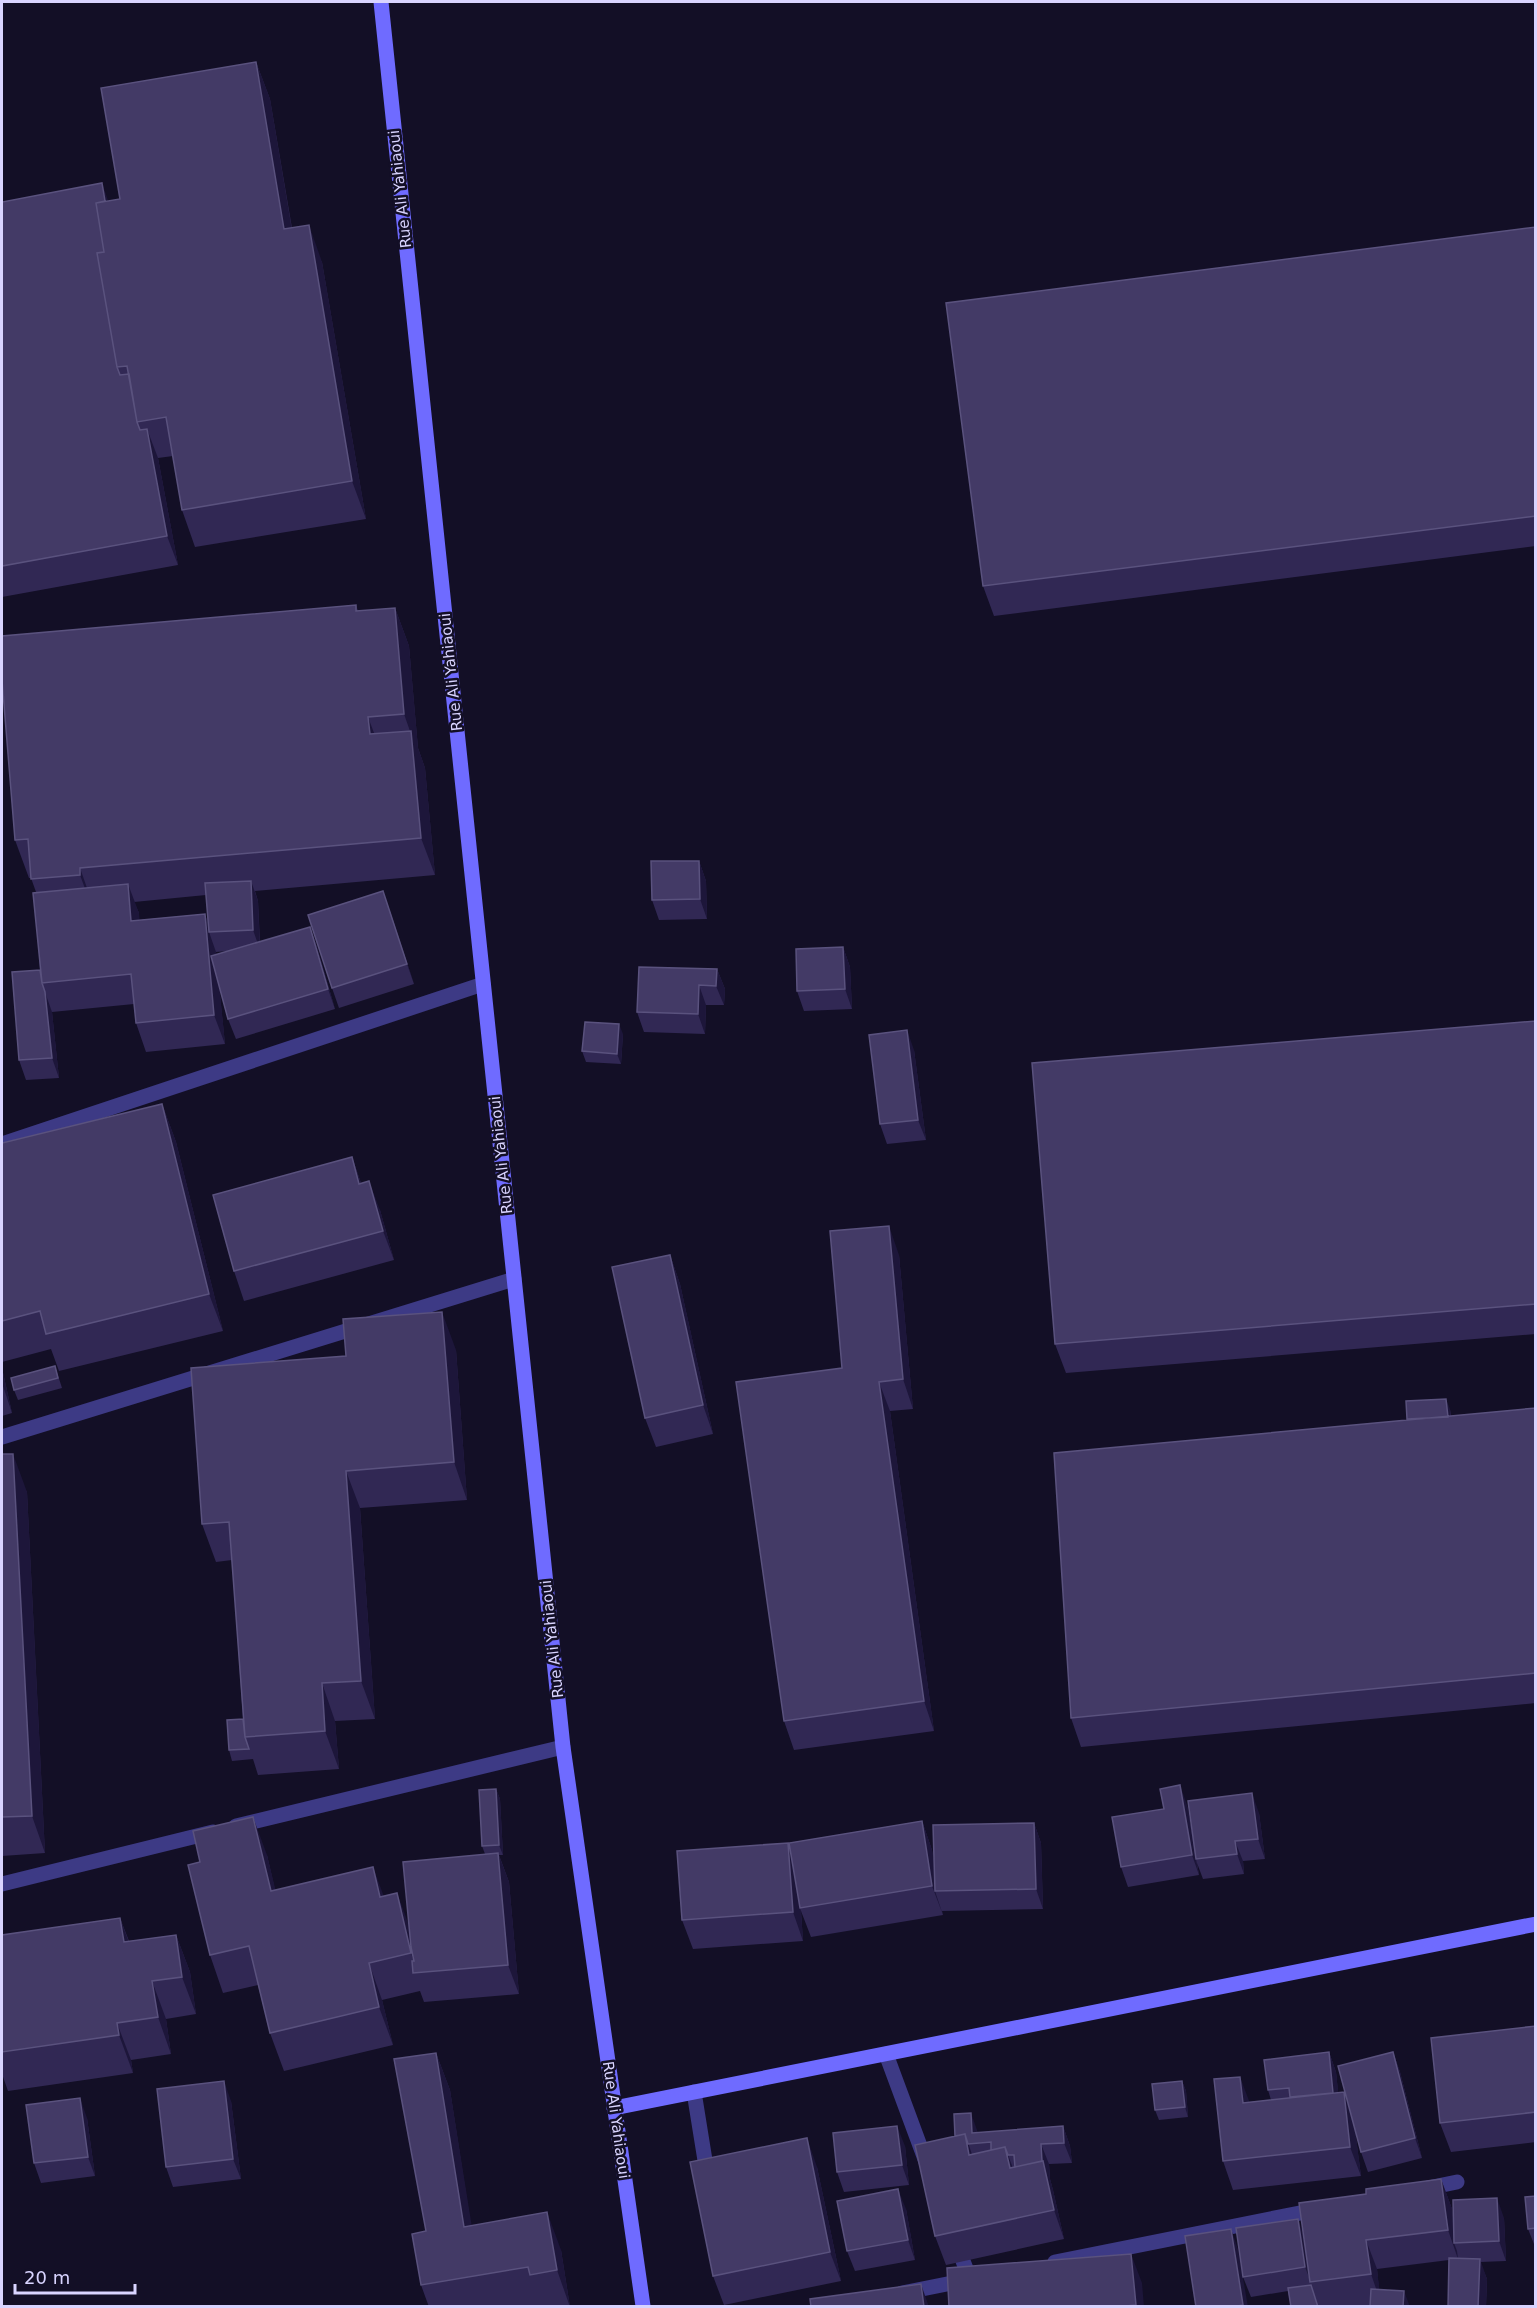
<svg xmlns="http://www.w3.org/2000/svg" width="1537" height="2308" font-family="'DejaVu Sans',sans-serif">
<rect width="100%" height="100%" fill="#130f26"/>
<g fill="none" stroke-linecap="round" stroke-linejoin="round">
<!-- street -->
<path stroke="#3d3a85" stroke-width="15" d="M2,1144l481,-160
M2,1437l512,-158
M236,1826l327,-79
M2,1884l211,-52
M886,2054l40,108
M694,2092l14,87
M1423,2189l34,-7
M956,2243l14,36 5,27
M1055,2262l265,-53
M902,2293l65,-13"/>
<!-- secondary -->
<path stroke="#6f6bff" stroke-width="15" d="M381,2l182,1745 80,559
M614,2108l922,-184"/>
</g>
<!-- wall -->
<path fill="#312854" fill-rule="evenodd" d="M256,62l14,37 22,129 30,34 44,257 -171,28 -13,-37 -9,-54 -15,2 20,107 -176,32v-395l106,-1 12,-2z
M1536,227v319l-542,70 -11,-30z
M356,605l2,6 37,-3 14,38 9,102 7,20 10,107 -180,16 3,10 2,41 50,-15 7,20 18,62 -99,30 -8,-20 -9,-33 6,58 -79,8 -10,-29 -2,-19 -82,8 7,66 -33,2 -7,-20 21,-90 -4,-78 -5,-14h-2l-14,-38zM206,895l2,29 -3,-10 -66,6v-7l-5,-11zM228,951l-12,4v-3z
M699,861l7,20 1,38 -48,1 -7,-20z
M390,911l24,73 -75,24 -7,-20z
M843,947l7,20 2,42 -48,2 -7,-20z
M717,969l8,20 -1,16h-18l-1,29 -61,-2 -7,-20z
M1536,1021v313l-470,39 -11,-29z
M623,1034l-2,30 -35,-2 -4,-11z
M914,1050l12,90 -39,4 -7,-20z
M162,1104l14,38 47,189 -164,40 -8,-22 -49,13v-219z
M352,1157l9,26 19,27 14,50 -150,41 -10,-30z
M670,1255l10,29 33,150 -57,13 -11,-29z
M899,1255l14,154 -23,2 44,320 -140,19 -10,-29 58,-353z
M456,1350l11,150 -107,8 15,211 -40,2 4,48 -81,6 -5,-16 -21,2 -3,-11 14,-31 -11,-159 -16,2 -14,-38z
M55,1366l7,22 -44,12 -4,-10z
M2,1368l10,45 -10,3z
M1536,1408v295l-455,44 -10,-29 337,-298 -1,-1 43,-10 1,7z
M2,1454l25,38 18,361 -43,3z
M496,1789l4,10 3,56h-4l10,27 10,112 -95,8 -4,-11 -38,9 11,45 -109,26 -14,-38 -12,-48 -35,8 -13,-38 -10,-93 67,-7 8,35 109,6 25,30 76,-72 -3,-8z
M1187,1805l6,34 66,-26 6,46 -22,2 1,13 -41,5 -6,-16 2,12 -71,12 -7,-20 43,-58z
M922,1821l10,29 2,14 100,-41 7,20 2,66 -101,2 1,4 -132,22 -10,-26 2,30 -110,8 -11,-29 106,-77 3,6z
M120,1918l9,23 47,-6 14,37 6,42 -30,5 5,35 -40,6 2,13 -125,18 -6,-17v-139z
M1536,2026v116l-85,10 -11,-29z
M1329,2052l7,20 2,20 11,14 44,-54 7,20 22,86 -54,14 -7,-20 -6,-21 6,45 -128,14 -10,-29 26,-59 22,-2 -3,-10z
M436,2053l14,37 21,136 90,24 9,57h-29v-2l-10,2h-102l-8,-22 5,-54z
M1182,2081l4,10 2,26 -29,3 -4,-10z
M231,2101l10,78 -68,8 -7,-20z
M87,2118l8,58 -54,7 -7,-20z
M1063,2126l7,20 2,17 -23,1 1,15 3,11 11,49 -118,26 -11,-29 20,-100 23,-3z
M905,2146l4,39 -65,7 -7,-20z
M817,2167l24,114 -117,24 -11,-29z
M1441,2179l11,30 1,12 51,-3 2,43 -26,1 7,17 -1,28h-38l1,-47 -72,9 2,21 -9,15 -13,2h-66l-3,-16 -37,6 -8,-20 60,-43 63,-40z
M1536,2196v53l-8,-20z
M906,2209l9,51 -60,11 -8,-20z"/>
<!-- shaded-wall -->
<path fill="#1d163a" d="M256,62l14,37 28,167 -14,-37z
M102,183l10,29 -5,-2z
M309,225l13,37 44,257 -14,-38z
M147,429l11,29 20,107 -11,-29z
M395,608l14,38 9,102 7,20 10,107 -14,-37 -10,-104 -7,-20z
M368,717l14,37 -12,-20z
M699,861l7,20 1,38 -7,-20z
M80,868l13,37 1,8 -14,-38z
M251,881l7,20 2,49 -7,-20z
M128,884l11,29 3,37 -11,-29z
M383,891l7,20 24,73 -7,-20z
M205,914l6,18h-2l7,20 9,92 -11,-29z
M310,927l7,20 18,62 -7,-20z
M843,947l7,20 2,42 -7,-20z
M717,969l8,20 -1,16 -8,-19z
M699,985l7,20 -1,29 -7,-20z
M45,992l7,20 7,66 -7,-20z
M619,1024l4,10 -2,30 -4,-10z
M907,1030l7,20 12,90 -8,-20z
M162,1104l14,38 47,189 -14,-37z
M352,1157l10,29 -3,-2z
M369,1181l11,29 14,50 -11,-29z
M889,1226l10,29 14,154 -10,-30z
M670,1255l10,29 33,150 -10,-29z
M442,1312l14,38 11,150 -13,-38z
M2,1368l10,45 -10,-30z
M879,1382l11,29 44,320 -10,-30z
M1446,1399l4,10 1,18 -3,-10z
M13,1454l14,38 18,361 -13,-37z
M346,1471l14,37 15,211 -14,-38z
M322,1683l13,38 4,48 -14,-38z
M1180,1785l7,20 9,54 3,16 -7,-20z
M496,1789l4,10 3,56 -4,-10z
M1252,1793l7,20 6,46 -7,-20z
M253,1817l14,38 18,74 -14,-38z
M922,1821l10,29 7,41h-4l8,24 -11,-29z
M1034,1823l7,20 2,66 -7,-20z
M1235,1841l8,20 1,13 -7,-20z
M788,1843l11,30 1,35 1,3 2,30 -10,-29z
M498,1853l11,29 10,112 -11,-29z
M373,1867l14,38 -7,-8z
M397,1893l14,38 7,42 -7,-20z
M120,1918l14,38 -10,-14z
M176,1935l14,37 6,42 -14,-37z
M369,1963l13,37 11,45 -14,-38z
M152,1981l14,38 5,35 -13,-37z
M117,2023l14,37 2,13 -14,-38z
M1329,2052l7,20 5,45 -8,-20z
M1393,2052l7,20 22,86 -7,-20z
M436,2053l14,37 28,175 -14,-38z
M1240,2077l11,29 -8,-3z
M224,2081l7,20 10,78 -8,-20z
M1182,2081l4,10 2,26 -3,-10z
M1344,2092l10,29 7,55 -11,-29z
M80,2098l7,20 8,58 -7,-19z
M971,2113l7,20h-6z
M897,2126l8,20 4,39 -7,-20z
M1063,2126l7,20 2,17 -8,-20z
M965,2134l10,29 -6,-8z
M807,2138l10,29 24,114 -11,-29z
M1041,2144l8,20 1,15 3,11 11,49 -10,-29 -11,-41z
M1005,2147l11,29 -6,-8z
M1441,2179l11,30 4,34h-2l3,8 1,8 -10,-29z
M898,2189l8,20 9,51 -7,-20z
M1497,2198l7,20 2,43 -7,-20z
M547,2212l14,38 9,57 -13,-37z
M1298,2219l7,20 6,43 -6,-15z
M1231,2229l7,20 10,58h-4l-1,-2z
M1366,2240l11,29 4,34 -10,-29z
M1131,2254l11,29 2,24h-8v-2z
M1480,2259l7,20 -1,28h-8z
M921,2284l8,23h-5z
M1404,2291l6,16h-7z"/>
<!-- building -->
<path fill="#433a66" stroke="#5a527e" stroke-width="1.5" d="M256,62l28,167 25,-4 43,256 -170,29 -16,-93 -29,5 -10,-56 -10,1 -20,-114 7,-1 -8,-49 24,-4 -19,-111z
M102,183l3,18 -9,2 8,49 -7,1 20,114 3,8 9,-1 8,48 3,8 7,-1 20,107 -165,30v-364z
M1536,227v289l-553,70 -37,-283z
M356,605v6l39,-3 9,106 -36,3 2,17 41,-3 10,107 -341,30v7l-49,4 -3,-40 -13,1 -13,-160v-44z
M651,861h48l1,38 -48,1z
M251,881l2,49 -44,2 -4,-49z
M128,884l3,37 74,-7 9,101 -78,8 -5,-49 -89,9 -9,-90z
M383,891l24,73 -75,24 -24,-73z
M310,927l18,62 -100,30 -17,-63z
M843,947l2,42 -48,2 -1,-42z
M639,967l78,2 -1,17 -17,-1 -1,29 -61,-2z
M40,970l2,13 3,9 7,66 -33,2 -7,-88z
M1536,1021v283l-481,40 -23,-281z
M585,1022l34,2 -2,30 -35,-3z
M907,1030l11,90 -38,4 -11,-89z
M162,1104l47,190 -163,40 -6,-23 -38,10v-178z
M352,1157l7,27 10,-3 14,50 -149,40 -21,-76z
M889,1226l14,153 -24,3 45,319 -140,20 -48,-339 106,-14 -12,-137z
M670,1255l33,150 -58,13 -33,-151z
M442,1312l12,150 -108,9 15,210 -39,2 3,48 -80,6 -16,-215 -27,2 -11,-156 155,-12 -3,-37z
M55,1366l3,12 -44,12 -3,-12z
M1446,1399l2,18 -41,2 -1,-18z
M1536,1408v265l-465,45 -17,-265z
M2,1454h11l19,362 -30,1z
M243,1719l2,18 4,12 -20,1 -2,-30z
M1180,1785l12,70 -71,12 -9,-50 52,-8 -4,-20z
M496,1789l3,56 -17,1 -3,-56z
M1252,1793l6,46 -23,2 2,13 -41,5 -8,-58z
M253,1817l18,74 102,-24 7,30 17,-4 14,60 -42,10 10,44 -109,26 -21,-87 -39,9 -22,-90 12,-3 -7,-31z
M922,1821l10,65 -132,22 -11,-65z
M1034,1823l2,66 -101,2 -2,-66z
M788,1843l5,69 -111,8 -5,-69z
M498,1853l10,112 -95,8 -1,-12h2l-3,-14 -8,-85z
M120,1918l4,24 52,-7 6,42 -30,4 6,36 -41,6 2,12 -117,17v-117z
M1536,2026v86l-96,11 -9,-85z
M1329,2052l4,41 -43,4 -1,-9 -21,2 -4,-30z
M1393,2052l22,86 -54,14 -23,-86z
M436,2053l28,174 83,-15 10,58 -27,5 -2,-8 -107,18 -9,-51 14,-3 -32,-172z
M1240,2077l3,26 101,-11 6,55 -127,14 -9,-82z
M224,2081l9,78 -67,8 -9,-78z
M1182,2081l3,26 -30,3 -3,-26z
M80,2098l8,59 -54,6 -8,-58z
M971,2113l1,20 91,-7 1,17 -23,1 1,17 -27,6 -1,-12h-6l-3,-8 -14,3v-8l-23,2 -3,-10 -10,2 -1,-22z
M897,2126l5,39 -65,7 -4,-39z
M965,2134l4,21 36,-8 5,21 33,-7 11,49 -119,26 -20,-91z
M807,2138l23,114 -117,24 -23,-114z
M1441,2179l7,51 -82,10 5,34 -61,8 -11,-79 67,-9v-5z
M898,2189l10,51 -61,11 -10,-50z
M1536,2196v32l-8,1 -3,-32z
M1497,2198l2,43 -45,2 -1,-43z
M1298,2219l7,48 -62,10 -7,-49z
M1231,2229l12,76 -11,2h-36l-11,-71z
M1131,2254l5,51 -21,2h-166l-2,-39z
M1449,2258l31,1 -2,48h-30z
M921,2284l3,23h-113l-1,-8z
M1311,2285l7,22h-27l-3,-19z
M1371,2289l33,2 -1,16h-33z"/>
<g text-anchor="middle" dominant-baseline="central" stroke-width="5" stroke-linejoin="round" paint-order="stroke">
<!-- street labels -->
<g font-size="15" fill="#d9d4ff" stroke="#130f26">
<text transform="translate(400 189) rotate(-96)">Rue Ali Yahiaoui</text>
<text transform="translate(451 672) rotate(-96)">Rue Ali Yahiaoui</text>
<text transform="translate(501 1155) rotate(-96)">Rue Ali Yahiaoui</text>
<text transform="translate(552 1639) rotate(-96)">Rue Ali Yahiaoui</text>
<text transform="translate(616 2120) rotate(82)">Rue Ali Yahiaoui</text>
</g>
</g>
<!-- border -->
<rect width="1537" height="2308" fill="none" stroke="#d9d4ff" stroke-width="6"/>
<!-- scale -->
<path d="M15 2284v9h120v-9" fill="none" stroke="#d9d4ff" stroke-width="3"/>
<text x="24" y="2284" font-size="18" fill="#d9d4ff" stroke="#130f26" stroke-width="4.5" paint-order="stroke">20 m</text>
</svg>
